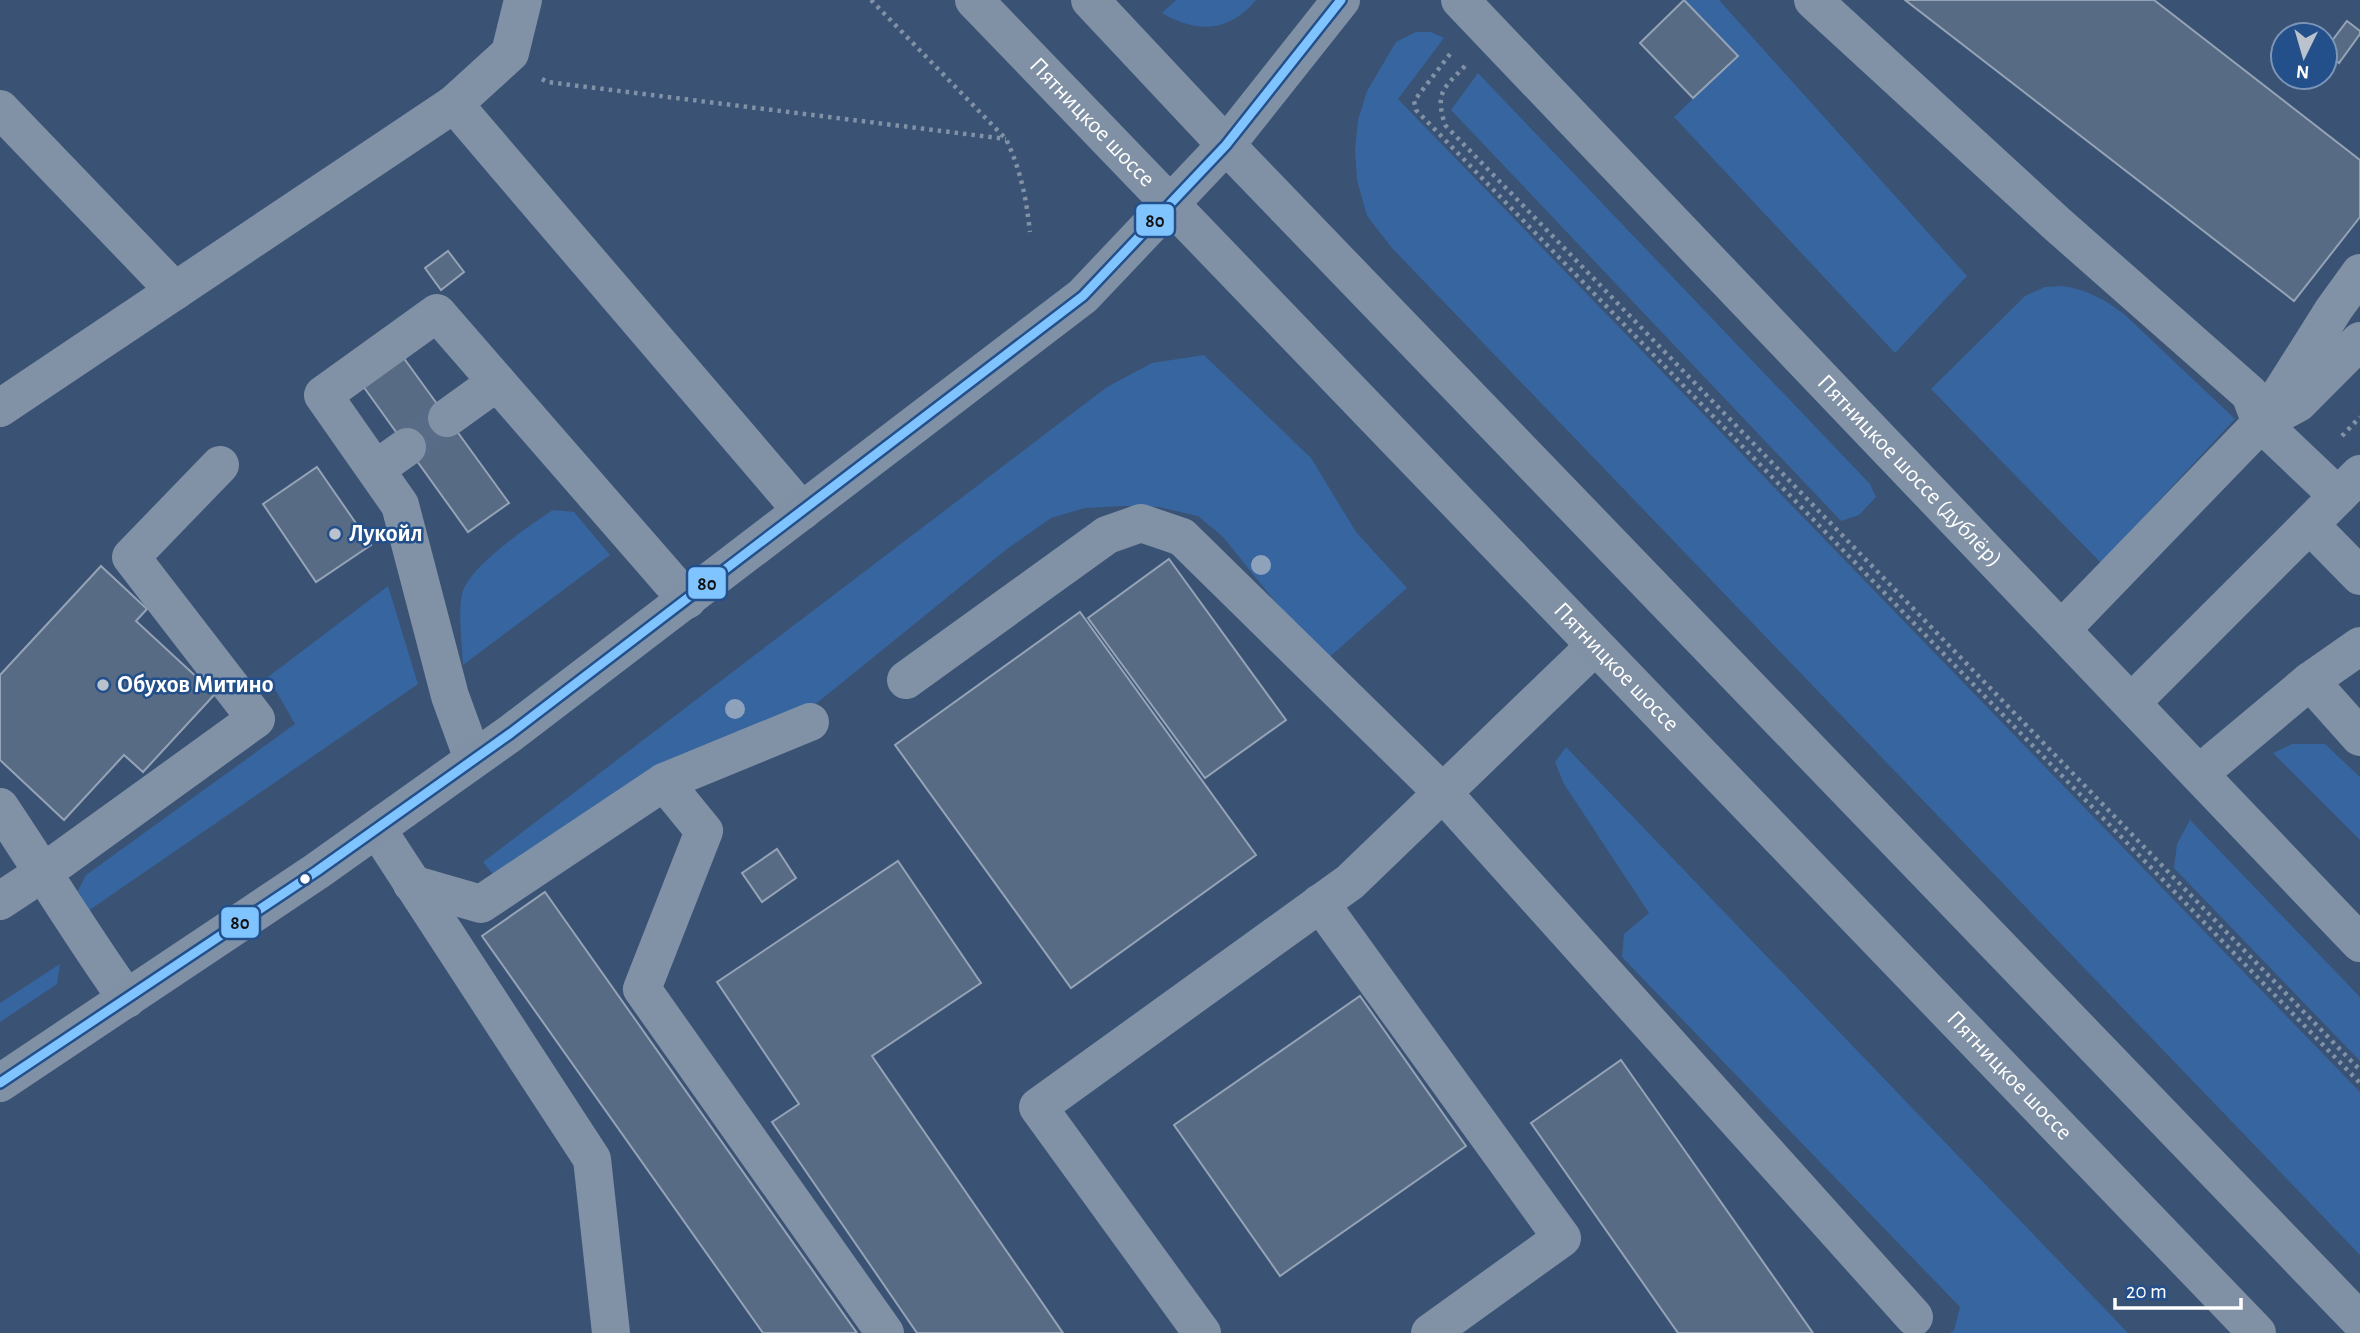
<svg xmlns="http://www.w3.org/2000/svg" width="2360" height="1333" font-family="'Alegreya Sans',sans-serif">
<rect width="100%" height="100%" fill="#3a5273"/>
<!-- green -->
<path fill="#3765a0" d="M1176,0h80c-27,32 -58,34 -94,13z
M1684,0h35l248,276 -72,77 -221,-236 63,-61z
M1416,32h15l13,6 -46,61 962,993v163l-968,-1007 -25,-32 -10,-36 -2,-30 3,-30 9,-29 29,-49z
M1478,73l392,411 6,13 -17,18 -18,6 -390,-411z
M2063,286c25,4 41,13 61,28l111,105 -134,144 -170,-174 94,-93 20,-9z
M1204,355l107,103 45,74 51,56 -83,74 -101,-125 -25,-21 -39,-9 -35,-1 -39,2 -34,10 -44,31 -200,162 -310,168 -14,-17 624,-475 45,-24z
M553,510l21,2 36,43 -147,110c-1,-20 -5,-53 -1,-71 5,-26 69,-70 91,-84z
M388,586l30,98 -330,227 -10,-20 8,-16 209,-151 -27,-47z
M2292,744h33l35,33v63l-87,-87z
M1566,747l562,586h-178l4,-3 6,-23 -338,-350 2,-23 25,-21 -85,-129 -9,-22z
M2190,820l170,177v64l-186,-193 3,-24z
M60,964l-3,20 -57,38v-19z"/>
<!-- building -->
<path fill="#586b85" stroke="#95a3b6" stroke-width="2" d="M1684,0l54,56 -45,42 -53,-55z
M1905,0h249l206,160v57l-66,84z
M2347,21l13,10v3l-21,29 -14,-10v-3z
M448,251l16,21 -23,18 -16,-22z
M403,357l106,146 -41,29 -105,-146z
M317,467l54,78 -55,37 -53,-78z
M1169,559l117,161 -81,58 -117,-160z
M101,566l46,43 -11,12 79,73 -72,78 -19,-17 -60,65 -64,-60v-85z
M1080,612l176,243 -185,133 -176,-243z
M777,849l19,29 -34,24 -20,-29z
M898,861l83,122 -109,73 191,277h-146l-145,-211 27,-18 -82,-122z
M545,892l312,441h-94l-281,-397z
M1360,996l106,150 -186,130 -106,-151z
M1621,1060l192,273h-135l-147,-210z"/>
<g fill="none" stroke-linecap="round" stroke-linejoin="round">
<!-- minor-tunnel -->
<path stroke="#586c88" stroke-width="38" stroke-dasharray="38 19" stroke-linecap="butt" d="M407,447l40,-29"/>
<!-- path -->
<path stroke="#8192a7" stroke-width="4.5" stroke-dasharray="3.5 5" stroke-linecap="butt" d="M871,0l135,139c15,32 20,58 24,93
M1450,54l-36,47 2,9 944,973
M1465,66c-22,23 -30,26 -20,59l915,945
M542,79l5,3 459,57
M2342,436l18,-19"/>
<!-- minor -->
<g stroke="#8192a7" stroke-width="38">
<path id="s1" d="M1460,0l900,943"/>
<path d="M1813,0l244,224 193,170 11,29 77,73"/>
<path d="M454,104l348,407"/>
<path d="M0,109l175,182"/>
<path d="M2274,404l60,-95 26,-36"/>
<path d="M0,408l454,-304 56,-51 13,-53"/>
<path d="M447,418l50,-36 190,218"/>
<path d="M376,469l31,-22"/>
<path d="M2310,525l50,51"/>
<path d="M2062,629l199,-206 37,-20 62,-62"/>
<path d="M906,680l201,-145 34,-12 41,14 261,256 471,524"/>
<path d="M2310,681l50,56"/>
<path d="M2132,702l228,-228"/>
<path d="M473,759l-23,-63 -50,-191 -77,-110 114,-82 60,69"/>
<path d="M2200,773l110,-92 50,-35"/>
<path d="M664,782l40,49 -62,158 243,344"/>
<path d="M0,807c43,64 82,129 127,192"/>
<path d="M377,829l215,330 19,174"/>
<path d="M412,884l69,20 183,-122 146,-60"/>
<path d="M0,901l44,-29 212,-153 -125,-162 89,-92"/>
<path d="M1320,903l242,335 -132,95"/>
<path d="M1202,1333l-164,-226 312,-225 245,-236"/>
</g>
<!-- major -->
<g stroke="#8090a5" stroke-width="38">
<path id="s2" d="M974,0l1283,1333"/>
<path d="M1090,0l136,145 1134,1176"/>
<path d="M0,1083l317,-212 194,-138 572,-437 143,-151 115,-145"/>
</g>
<defs>
<path id="bus-1" d="M0,1083l317,-212 194,-138 572,-437 143,-151 115,-145"/>
</defs>
<!-- bus-1 casing -->
<use href="#bus-1" stroke="#234f8a" stroke-width="14"/>
<!-- bus-1 -->
<use href="#bus-1" stroke="#80c4ff" stroke-width="9"/>
</g>
<!-- trees -->
<g fill="#8fa2bc">
<circle cx="1261" cy="565" r="10"/>
<circle cx="735" cy="709" r="10"/>
</g>
<!-- markers -->
<g fill="#bac2ce" stroke="#234f8a" stroke-width="2.5">
<circle cx="335" cy="534" r="7"/>
<circle cx="103" cy="685" r="7"/>
</g>
<circle fill="#fff" stroke="#234f8a" stroke-width="2.5" cx="305" cy="879" r="6"/>
<g text-anchor="middle" dominant-baseline="central" stroke-width="5" stroke-linejoin="round" paint-order="stroke">
<!-- street labels -->
<g font-size="24" fill="#fff" stroke="#234f8a">
<text stroke="none"><textPath href="#s2" startOffset="170">Пятницкое шоссе</textPath></text>
<text stroke="none"><textPath href="#s1" startOffset="651">Пятницкое шоссе (дублёр)</textPath></text>
<text stroke="none"><textPath href="#s2" startOffset="926">Пятницкое шоссе</textPath></text>
<text stroke="none"><textPath href="#s2" startOffset="1493">Пятницкое шоссе</textPath></text>
</g>
<!-- poi labels -->
<g font-size="24" font-weight="bold" fill="#fff" stroke="#234f8a" text-anchor="start">
<text x="349" y="534">Лукойл</text>
<text x="117" y="685">Обухов Митино</text>
</g>
</g>
<g stroke="#234f8a" stroke-width="2.5">
<rect x="1135" y="203" width="40" height="34" rx="7" fill="#80c4ff"/>
<rect x="687" y="566" width="40" height="34" rx="7" fill="#80c4ff"/>
<rect x="220" y="906" width="40" height="33" rx="7" fill="#80c4ff"/>
</g>
<g font-size="19" text-anchor="middle" font-weight="bold" fill="#111">
<text x="1155" y="227">80</text>
<text x="707" y="590">80</text>
<text x="240" y="929">80</text>
</g>
<!-- north arrow -->
<g transform="translate(2304 56) rotate(185)"><circle r="33" fill="#234f8a" stroke="#7b95b9" stroke-width="2"/>
<path d="M0-5L12 26L0 18L-12 26Z" fill="#bac2ce"/>
<text y="-10" font-size="19" font-weight="bold" text-anchor="middle" fill="#ffffff">N</text>
</g>
<!-- scale -->
<path d="M2115 1298v10h126v-10" fill="none" stroke="#ffffff" stroke-width="3.5"/>
<text x="2126" y="1298" font-size="21" fill="#ffffff" stroke="#234f8a" stroke-width="5" paint-order="stroke">20 m</text>
</svg>
